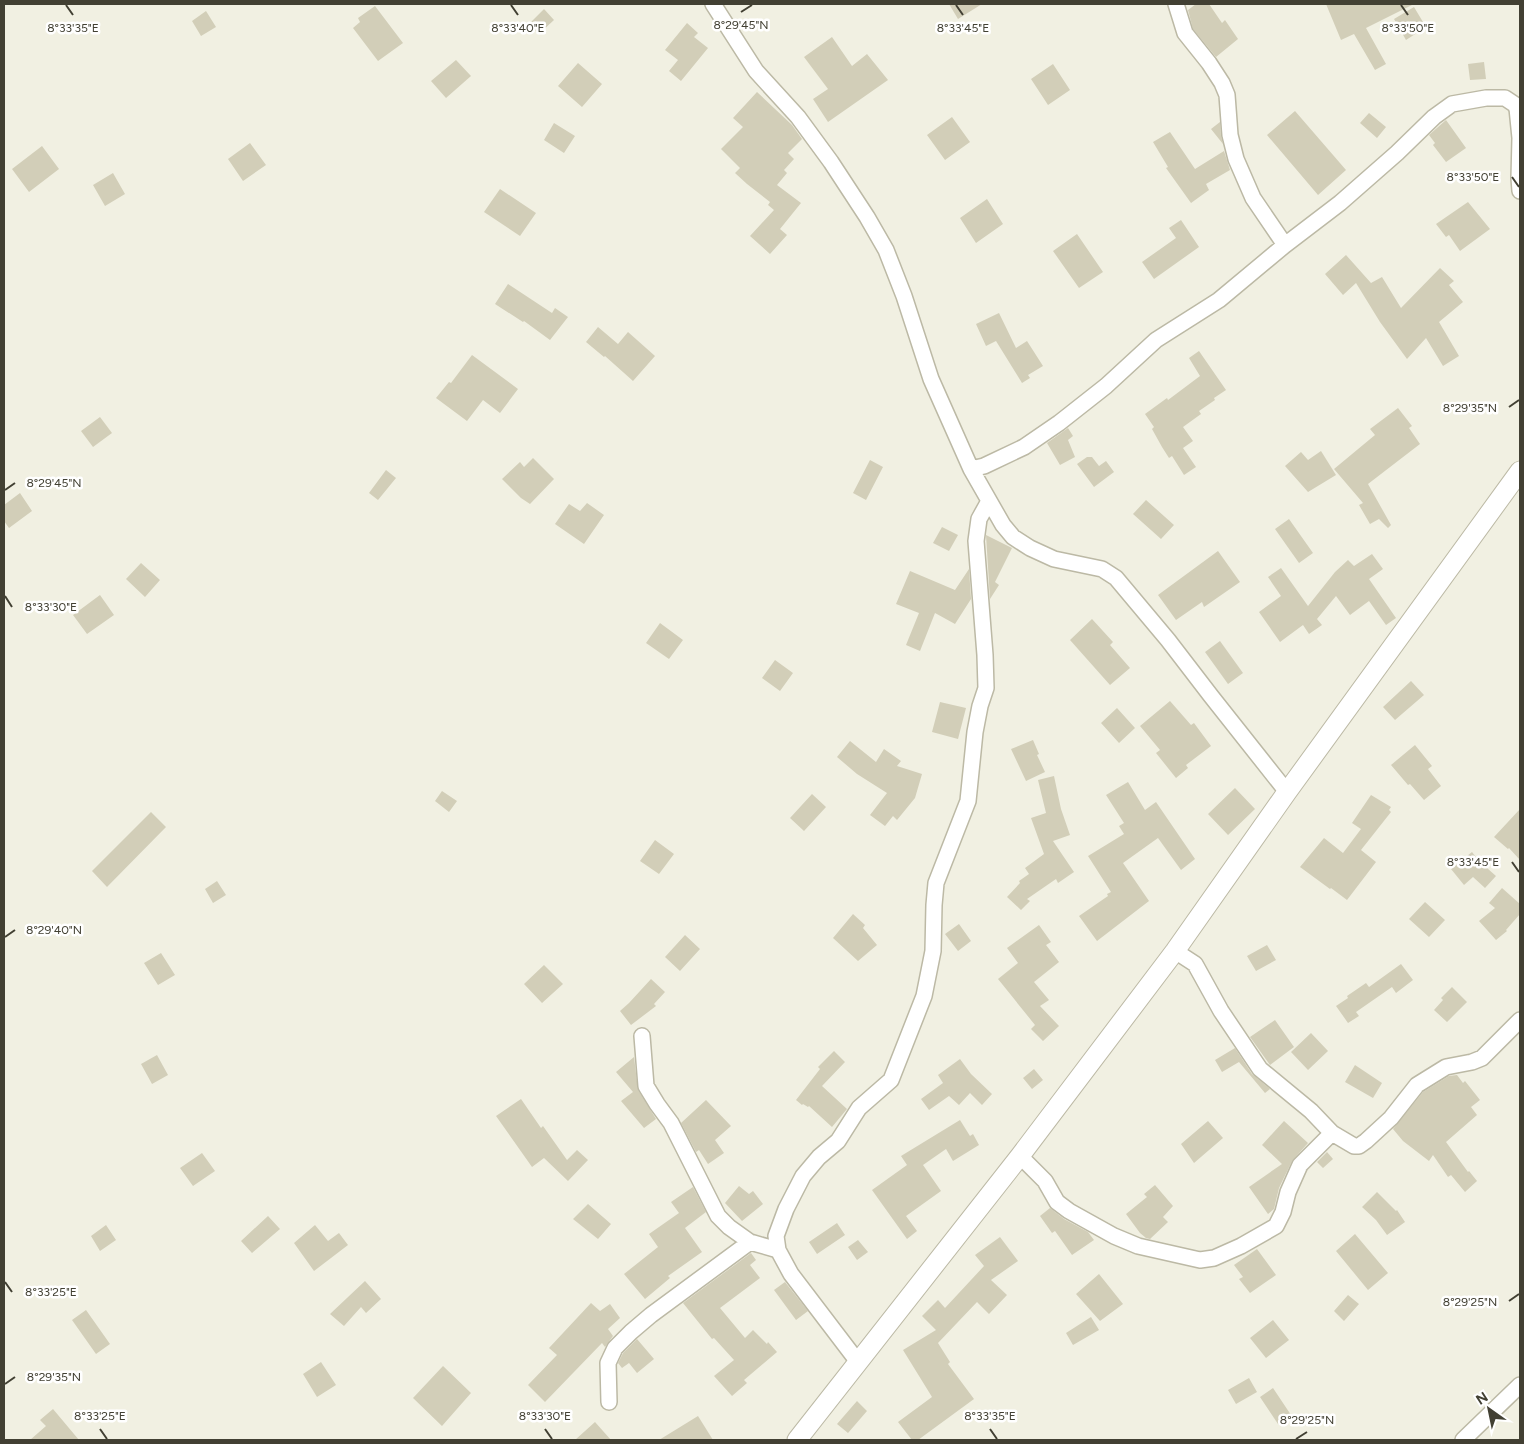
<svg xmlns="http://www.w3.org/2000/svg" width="1524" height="1444" font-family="Figtree,sans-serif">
<rect width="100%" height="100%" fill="#f1f0e2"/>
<!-- building -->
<path fill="#d2ceb8" d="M949,4h33l-24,15z
M1196,4h13l13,19 3,-3 13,19 -22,18 -23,-28 -5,-19z
M1326,4h88l-48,24 20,36 -11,6 -21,-36 -13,6z
M375,6l28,37 -25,18 -25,-33 7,-6 -2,-4z
M1414,7l12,20 -20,13 -12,-21z
M544,9l10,11 -15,14 -10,-10z
M206,11l10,16 -15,9 -9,-15z
M687,23l11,10 -4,4 14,11 -27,33 -12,-10 9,-11 -13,-10z
M832,37l20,29 15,-12 21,26 -60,42 -15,-23 15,-10 -24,-32z
M456,60l15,16 -25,22 -15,-17z
M1484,62l2,17 -16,1 -2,-16z
M578,63l24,21 -20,23 -24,-21z
M1053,64l17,26 -22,15 -17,-26z
M757,92l35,33 10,14 -14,14 6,6 -10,11 3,3 -10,12 24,18 -21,26 7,6 -17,19 -20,-18 24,-26 -6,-5 2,-3 -23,-18 -12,-11 5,-5 -19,-19 22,-22 -10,-9z
M1295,111l51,59 -28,25 -51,-60z
M1369,113l17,14 -9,11 -17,-15z
M952,117l18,25 -25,18 -18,-25z
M1446,120l20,28 -20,14 -13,-17 2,-2 -6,-8z
M1220,122l1,14 2,8 -12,-15z
M554,123l21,13 -11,17 -20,-13z
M1170,132l25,37 29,-18 6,19 -24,14 3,6 -18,13 -25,-35 2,-1 -15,-25z
M250,143l16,22 -23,16 -15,-22z
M42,146l17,23 -30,23 -17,-23z
M113,173l12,21 -20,12 -12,-21z
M500,189l36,24 -16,23 -36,-24z
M987,199l16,25 -27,19 -16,-25z
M1468,202l22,27 -30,22 -11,-16 -3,2 -10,-13z
M1181,220l18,27 -45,32 -12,-17 34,-24 -7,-10z
M1077,234l26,38 -24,16 -26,-37z
M1346,255l25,28 11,-6 19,31 39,-40 14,13 -5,4 14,17 -24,20 20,34 -16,10 -17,-28 -19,21 -27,-37 -24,-39 -13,12 -18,-21z
M508,284l44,29 3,-5 13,9 -18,23 -26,-19 -1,1 -28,-18z
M999,313l17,35 11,-7 16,25 -15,9 2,3 -8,5 -26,-42 -10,5 -10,-22z
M598,327l20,17 10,-12 27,24 -22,25 -28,-25 -1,1 -18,-15z
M1199,351l27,39 -12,8 1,2 -16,11 2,3 -18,13 10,14 -10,7 13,19 -12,8 -12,-19 -3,2 -7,-11 -10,-18 2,-2 -9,-13 22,-16 1,2 32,-24 -11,-18z
M472,355l46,34 -18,24 -17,-13 -16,21 -31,-23 13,-16 2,1z
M1398,408l14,18 -3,2 11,16 -52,40 23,41 -3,3 -9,-9 -9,5 -11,-19 4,-2 -29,-34 41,-34 -5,-6z
M100,417l12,16 -19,14 -12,-16z
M1068,428l5,8 -5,4 7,17 -15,8 -13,-22z
M1321,451l15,24 -28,17 -23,-26 16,-14 7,8z
M1087,457h5l7,9 7,-5 8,11 -20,15 -17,-23z
M533,458l21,21 -24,25 -9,-6 -19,-19 18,-17 4,5z
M870,460l13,7 -17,33 -13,-7z
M386,470l10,8 -18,22 -9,-7z
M20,493l12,18 -23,17 -5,-7v-16z
M1146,500l28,25 -13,14 -28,-25z
M587,503l17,12 -20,29 -29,-20 14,-20 11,7z
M1289,519l24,34 -14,10 -24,-34z
M942,527l16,8 -9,16 -16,-8z
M986,535l26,13 -17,34 4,3 -9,14z
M1218,551l22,31 -36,25 -2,-5 -26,18 -18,-25z
M1372,554l11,15 -14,10 27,39 -10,7 -17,-24 -19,14 -14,-19 -19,23 5,6 -13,9 -6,-9 -23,17 -21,-30 22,-16 -13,-19 13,-9 27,38 27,-34 13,-12 6,6z
M141,563l19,17 -15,17 -19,-18z
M969,569l2,30 -16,25 -20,-11 -15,38 -14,-6 13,-32 -23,-9 14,-33 45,19z
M100,595l14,20 -27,19 -14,-19z
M1092,619l21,23 -3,3 20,23 -20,17 -40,-45z
M660,623l23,17 -14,19 -23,-16z
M1220,641l23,32 -15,11 -23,-32z
M775,660l18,13 -13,18 -18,-13z
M1411,681l13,14 -29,25 -12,-13z
M1170,701l21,24 3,-2 17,23 -25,19 2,3 -12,10 -20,-25 4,-3 -20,-24z
M940,702l26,6 -8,31 -26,-7z
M1117,708l18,20 -16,15 -18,-20z
M1033,740l6,14 -2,1 8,17 -19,9 -15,-32z
M850,741l26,21 8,-13 17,12 -4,5 25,8 -7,24 -18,22 -4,-4 -8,10 -15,-11 17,-22 -30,-19 -20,-17z
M1415,745l17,21 -4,3 13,17 -17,14 -14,-16 -2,1 -17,-20z
M1054,776l7,33 9,26 -17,6 21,31 -16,11 -2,-4 -29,20 3,2 -9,9 -14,-13 13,-14 -1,-2 10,-7 -4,-6 19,-14 -13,-36 15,-5 -8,-33z
M1128,782l17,28 11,-8 39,57 -14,11 -23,-32 -35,25 26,38 -52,40 -18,-25 29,-20 -1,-2 4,-2 -23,-36 36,-22 -5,-8 5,-3 -18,-28z
M1235,788l20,21 -27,26 -20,-21z
M442,791l15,10 -8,11 -14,-11z
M812,794l14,13 -22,24 -14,-13z
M1371,795l20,12 -2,3 2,2 -30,38 15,12 -29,38 -16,-12 -1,1 -30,-22 24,-29 19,15 18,-24 -9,-6z
M1520,809v51l-11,-12 -1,1 -14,-12z
M151,812l15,15 -59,60 -15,-16z
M655,840l19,14 -15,20 -19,-13z
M1472,852l7,9 17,15 -11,12 -12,-11 -9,8 -13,-16z
M217,881l9,14 -13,8 -8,-14z
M1502,888l18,16v10l-14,16 1,1 -11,9 -17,-19 16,-13 -6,-5z
M1425,902l20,18 -16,17 -20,-18z
M853,914l12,11 -2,3 14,17 -19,16 -25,-23z
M959,924l12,17 -13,10 -13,-17z
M1039,925l12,17 -5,3 13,17 -25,20 15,18 -9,6 19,20 -16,15 -12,-12 4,-4 -37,-46 20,-16 -11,-15z
M685,935l15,14 -20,22 -15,-14z
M1267,945l9,15 -20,11 -9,-15z
M161,953l14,22 -17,10 -14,-22z
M1401,964l12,16 -17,13 -4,-6 -36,25 3,4 -11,7 -12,-17 12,-8 -1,-2 19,-13 3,4z
M544,965l19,19 -21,19 -18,-19z
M651,979l14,13 -11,12 2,2 -25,19 -11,-14 9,-8z
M1452,987l15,15 -20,20 -13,-12 9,-10 -2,-2z
M1275,1020l19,27 -24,18 -20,-28z
M1311,1033l17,18 -20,19 -17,-18z
M1235,1048l17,26 18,15 -5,4 -26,-31 -17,10 -7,-12z
M834,1051l11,11 -23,24 25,23 -15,18 -23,-21 -1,1 -5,-3 -1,1 -6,-5 24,-31 -2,-2z
M157,1055l11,20 -16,9 -11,-20z
M634,1057l4,33 18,29 -12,9 -23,-27 12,-9 -17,-20z
M960,1059l11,15 21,20 -10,11 -12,-12 -11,12 -10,-9 -20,14 -8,-11 22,-16 -5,-8z
M1355,1065l27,18 -9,15 -28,-16z
M1034,1069l9,11 -11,9 -9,-11z
M1457,1075l6,8 2,-2 15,19 -9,7 6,8 -31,27 22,30 1,-1 8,10 -12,11 -14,-17 -3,2 -15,-22 -4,6 -26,-20 -10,-12 30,-37 26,-16z
M521,1099l20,29 2,-2 24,34 10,-10 11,10 -20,21 -24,-23 -12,9 -36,-51z
M706,1100l25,26 -16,14 9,13 -16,11 -9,-14 -3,2 -15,-29z
M960,1120l10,16 3,-2 6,11 -26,16 -7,-12 -23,16 18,26 -35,25 11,15 -10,8 -35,-49 35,-25 -6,-9z
M1208,1121l15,17 -29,25 -13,-19z
M1284,1121l24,22 -16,18 -13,27 -5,21 -6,5 -19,-27 33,-23 -20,-19z
M1327,1152l6,7 -10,9 -6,-6z
M202,1153l13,18 -22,15 -13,-18z
M1155,1185l18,21 -10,11 5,5 -18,17 -4,-1 -6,-5 -14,-19 21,-17 -3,-3z
M739,1186l10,8 4,-3 10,13 -21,17 -17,-18z
M693,1187l13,25 -21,16 17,24 -34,24 2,2 -25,21 -21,-25 34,-27 -9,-13 30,-21 -8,-11z
M1377,1192l19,19 1,-1 8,12 -18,13 -11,-15 -14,-13z
M588,1204l23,20 -13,15 -25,-20z
M1050,1208l14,11 24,13 6,8 -22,15 -17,-24 -3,2 -12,-17z
M268,1216l12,13 -28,24 -11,-12z
M837,1223l8,12 -28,19 -8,-12z
M106,1225l10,15 -16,11 -9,-15z
M315,1225l13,16 11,-8 9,12 -34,26 -20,-28z
M1355,1234l33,39 -20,17 -32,-39z
M1000,1237l18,24 -27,19 16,15 -18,19 -12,-12 -39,41 12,19 -2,2 26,35 -56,41h-6l-14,-18 34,-25 -29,-47 33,-20 -14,-14 16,-16 7,8 39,-42 -9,-11z
M858,1240l10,12 -11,8 -9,-13z
M1257,1249l19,26 -26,18 -11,-14 4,-2 -9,-12z
M751,1253l5,7 -6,5 10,13 -40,30 25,30 8,-8 14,14 1,-2 9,10 -33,28 3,3 -15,13 -18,-20 20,-16 -20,-22 -2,1 -29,-36z
M1099,1274l24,30 -23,17 -24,-27z
M365,1281l16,18 -15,14 -5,-6 -17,19 -14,-12z
M785,1282l23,29 -12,9 -22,-30z
M1348,1295l11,9 -15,17 -10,-10z
M591,1303l9,8 10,-7 10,14 -12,11 5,7 -8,11 -3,-4 -57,59 -17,-17 29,-30 -8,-7z
M86,1310l24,34 -14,10 -24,-34z
M1091,1317l8,13 -26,15 -7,-12z
M1273,1320l16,20 -23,18 -16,-20z
M637,1339l17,20 -17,14 -8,-10 -7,5 -4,-5 5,-10z
M321,1362l15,23 -19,12 -14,-23z
M443,1366l28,27 -29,33 -29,-28z
M1249,1378l8,14 -21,12 -8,-14z
M1273,1388l18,27 -13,9 -18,-27z
M857,1401l10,10 -19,22 -11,-9z
M53,1409l26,31h-49l16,-14 -6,-6z
M698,1416l15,24h-54z
M595,1422l16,18h-36z"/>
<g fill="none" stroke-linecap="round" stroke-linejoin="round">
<defs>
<path id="minor" d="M713,4l43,67 42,46 33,45 36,55 19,33 18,46 27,83 40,90 32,56 10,12 17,11 24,11 48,10 14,9 52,62 43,56 76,96
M1176,4l9,29 24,30 13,20 5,12 3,40 6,24 17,39 32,47
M971,469l13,-3 40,-19 35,-24 47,-37 50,-46 63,-40 66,-55 55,-42 57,-50 37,-36 18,-13 34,-6h19l9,6 3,4 3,30 -1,40 1,13
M1175,951l20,13 26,47 39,58 51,42 21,22 22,13h5l7,-5 25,-23 26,-33 29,-18 26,-5 10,-4 38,-38
M642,1036l4,50 11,18 14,19 47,93 11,11 21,15 28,8
M1020,1156l25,25 12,21 12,9 45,25 24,10 62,14 14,-2 27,-12 35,-20 7,-14 5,-20 12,-27 32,-32
M858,1362l-67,-88 -13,-24 -2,-14 10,-27 17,-33 16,-19 19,-16 21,-33 32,-28 33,-84 9,-45 1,-46 2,-22 32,-82 7,-69 5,-26 6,-18 -1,-33 -9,-114 3,-22 10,-18
M609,1402l-1,-39 7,-15 16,-16 20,-17 99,-73
M1463,1440l57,-55"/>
<path id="tertiary" d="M797,1440l223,-284 155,-205 112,-159 233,-321"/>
</defs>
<!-- minor casing -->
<use href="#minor" stroke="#bcb9a5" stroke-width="18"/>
<!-- tertiary casing -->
<use href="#tertiary" stroke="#bcb9a5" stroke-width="21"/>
<!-- minor -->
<use href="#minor" stroke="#fff" stroke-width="15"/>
<!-- tertiary -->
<use href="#tertiary" stroke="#fff" stroke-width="19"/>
</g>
<!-- ticks -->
<path fill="none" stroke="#424033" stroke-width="2" d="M66,5l7,10M511,5l7,10M956,5l7,10M1401,5l7,10M741,12l11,-7M1512,177l7,10M1509,407l10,-7M5,490l10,-7M5,596l7,11M1512,862l7,10M5,937l10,-7M5,1282l7,10M1509,1301l10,-7M5,1384l10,-7M100,1429l7,10M545,1429l7,10M990,1429l7,10M1296,1439l11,-7"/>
<g font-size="12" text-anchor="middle" fill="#424033" stroke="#fff" stroke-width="5" stroke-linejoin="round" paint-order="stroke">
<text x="741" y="29">8°29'45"N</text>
<text x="73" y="32">8°33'35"E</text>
<text x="518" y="32">8°33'40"E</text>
<text x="963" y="32">8°33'45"E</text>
<text x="1408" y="32">8°33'50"E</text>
<text x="1473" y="181">8°33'50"E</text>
<text x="1470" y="412">8°29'35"N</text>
<text x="54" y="487">8°29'45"N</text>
<text x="51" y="611">8°33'30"E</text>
<text x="1473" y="866">8°33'45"E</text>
<text x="54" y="934">8°29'40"N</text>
<text x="51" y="1296">8°33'25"E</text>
<text x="1470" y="1306">8°29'25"N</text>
<text x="54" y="1381">8°29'35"N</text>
<text x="100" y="1420">8°33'25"E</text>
<text x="545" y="1420">8°33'30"E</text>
<text x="990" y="1420">8°33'35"E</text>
<text x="1307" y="1424">8°29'25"N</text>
</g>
<!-- border -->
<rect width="1524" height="1444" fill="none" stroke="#424033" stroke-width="10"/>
<!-- north arrow -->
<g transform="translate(1489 1409) rotate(327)" stroke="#ffffff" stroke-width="4" paint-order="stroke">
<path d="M0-4L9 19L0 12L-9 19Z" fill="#424033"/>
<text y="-8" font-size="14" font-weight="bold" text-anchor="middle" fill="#424033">N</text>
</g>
</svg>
